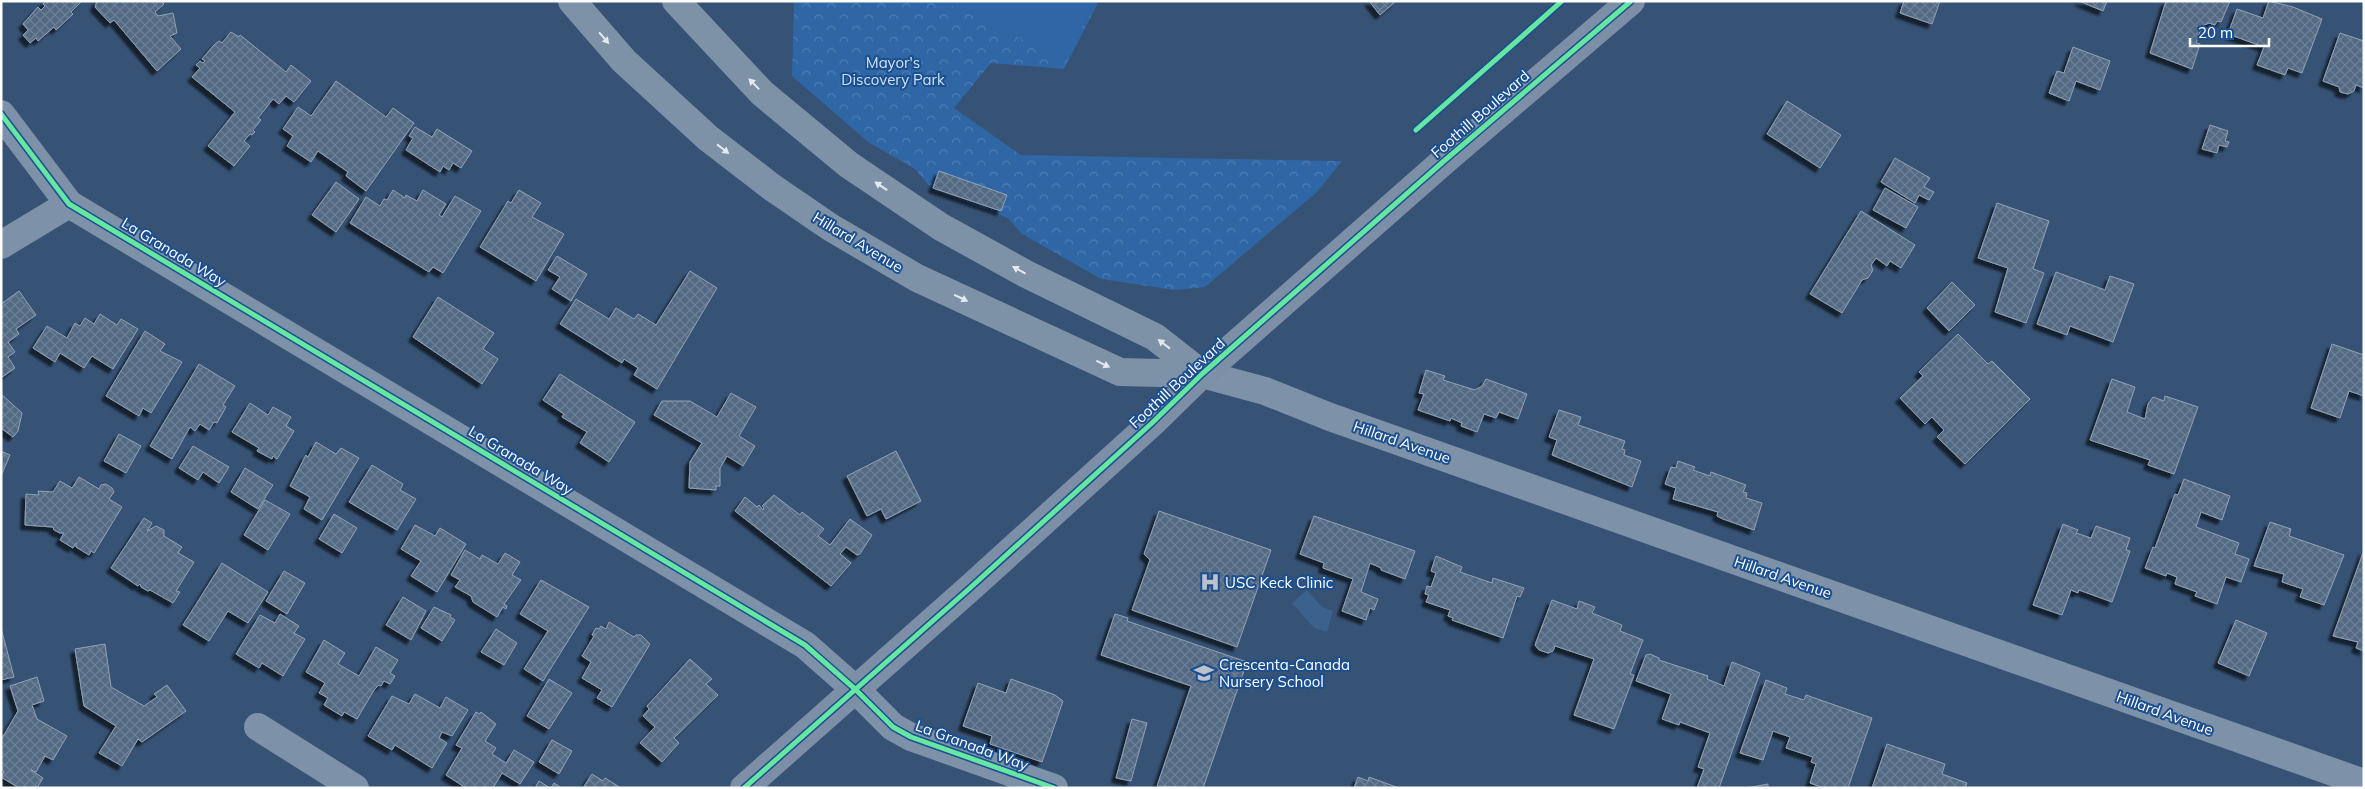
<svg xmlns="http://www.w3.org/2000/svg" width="2365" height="789" font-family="Mulish,sans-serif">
<defs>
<pattern id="forest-crowns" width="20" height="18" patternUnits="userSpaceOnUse" patternTransform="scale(1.25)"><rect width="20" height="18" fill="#2f66a5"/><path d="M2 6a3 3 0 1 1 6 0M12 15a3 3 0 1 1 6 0" fill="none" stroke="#4e7db2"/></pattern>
<pattern id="building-cross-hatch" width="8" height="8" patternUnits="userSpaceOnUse" patternTransform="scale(1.25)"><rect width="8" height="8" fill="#526984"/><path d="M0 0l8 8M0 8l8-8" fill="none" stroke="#6c8096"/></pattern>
<filter id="shadow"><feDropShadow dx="-4.5" dy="4.5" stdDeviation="1" flood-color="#0009"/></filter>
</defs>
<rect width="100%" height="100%" fill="#365274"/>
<!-- forest -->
<path fill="url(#forest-crowns)" d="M794,1h305l-35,68 -73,-6 -37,45 67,47 321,6 -25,31 -112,95 -31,3 -73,-11 -79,-45 -14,-16 -76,-29 -17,-20 -47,-27 -76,-66z"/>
<!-- pitch -->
<path fill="#2f66a5" d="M942,1h153l-24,46 -16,8z"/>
<!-- water -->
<path fill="#3b618d" d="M1307,590l15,17 11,4 -6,21 -13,-4 -22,-25z"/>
<!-- building -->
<path fill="url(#building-cross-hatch)" stroke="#92a2b6" filter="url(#shadow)" d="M45,1h37l-11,11 2,2 -17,16 -2,-3 -16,14 -2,-3 -6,5 -7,-8 5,-5 -5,-6 15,-17 3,3 4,-4 -2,-2z
M97,1h65l2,3 -9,8 3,4 15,-3 4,20 -7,3 11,13 -24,22 -43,-51 -4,3 -15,-16z
M1369,1h27l-16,14z
M1904,1h36l-8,23 -32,-11z
M2079,1h28l-4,10z
M2166,1h64l-9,21 -4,-1 -2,4 -6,-2 -7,3 -6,17 4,1 -8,25 -42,-16z
M2269,1l24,6 29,12 -20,54 -14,-5 -3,7 -28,-10 7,-18 -36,-13 9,-25 26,9z
M231,32l8,5 1,-2 46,37 5,-7 20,16 -17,21 -8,-6 -7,8 -6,-5 -15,19 3,2 -8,10 2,2 -3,3 -2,-1 -6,7 6,5 -16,20 -26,-20 27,-34 -43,-35 8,-9 -4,-3 4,-4 3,2 2,-2 -3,-2 12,-14 5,-4 3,2z
M2340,33l24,8v47l-8,-3 -2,6 -6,3 -8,-2 -1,-5 -16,-6z
M2073,47l37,14 -10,29 -24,-9 -7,20 -20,-8 8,-22 7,2z
M336,81l50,36 7,-9 21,15 -48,68 -20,-15 2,-4 -30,-21 -7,11 -24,-16 6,-10 -10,-7 15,-22 13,9z
M1787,101l54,34 -21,33 -53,-34z
M2210,125l18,6 -3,10 4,1 -2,5 -8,-2 -2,8 -15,-4z
M415,127l17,10 5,-8 35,22 -11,17 -8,-5 -4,7 -6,-4 -3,6 -34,-22 7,-12 -4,-2z
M1895,158l35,20 -6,9 10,5 -5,8 -10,-5 -4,8 -34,-21z
M939,171l68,24 -6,16 -68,-23z
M336,182l23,17 -23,33 -24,-17z
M1885,188l33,19 -12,21 -33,-18z
M393,190l12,8 1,-3 11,6 6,-11 23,14 -7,11 3,2 13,-21 26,15 -38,62 -10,-6 -4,5 -79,-49 16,-26 14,9 4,-7 3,1z
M519,190l22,13 -9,14 32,17 -28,47 -56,-34 28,-46 3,2z
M1997,203l52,18 -16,48 11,4 -18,50 -31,-11 13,-44 -30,-10z
M1861,211l54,34 -14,23 -11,-7 -3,5 -11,-8 -5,7 2,5 -5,8 -6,2 -20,33 -32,-19z
M557,256l30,18 -16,27 -19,-12 8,-12 -12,-7z
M690,271l27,17 -60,101 -23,-14 4,-7 -14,-9 -2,4 -62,-39 16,-25 33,20 7,-11 18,11 4,-5 18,11z
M2056,272l49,18 5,-14 24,8 -21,58 -43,-16 -3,9 -30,-11z
M1952,282l23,23 -26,26 -22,-23z
M19,291l17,24 -20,14 3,5 -11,8 7,10 -7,5 7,11 -14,10v-74z
M438,297l56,36 -11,16 15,10 -16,25 -69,-47z
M100,314l17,11 4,-6 17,10 -25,40 -21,-13 -8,12 -24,-15 -5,9 -22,-14 14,-22 20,12 8,-15 5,3 5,-8 9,6z
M145,331l20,13 -5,7 22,11 -31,51 -8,-5 -4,8 -33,-20z
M1958,334l30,30 4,-3 38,38 -65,65 -28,-27 7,-7 -12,-13 -7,7 -25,-26 23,-22 -4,-4z
M2332,344l32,11v41l-15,-5 -9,27 -29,-10z
M199,364l36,22 -12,19 3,2 -9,16 -3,-1 -5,8 -9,-6 -5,7 -5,-4 -18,32 -22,-13z
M1426,370l19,6 -2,4 32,10 7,-4 4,-7 41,15 -9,25 -19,-7 -3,6 -12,-4 -7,18 -16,-6 1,-3 -11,-5 -1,3 -32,-11 6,-16 -5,-1z
M560,374l75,48 -26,40 -29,-19 7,-11 -25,-15 2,-3 -21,-14z
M2112,379l23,8 -8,25 18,7 3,-15 5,-7 11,4 1,-5 33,11 -24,67 -26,-9 2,-5 -60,-20z
M731,393l25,14 -17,29 16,10 -12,20 -16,-10 -7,12v18h-4v4l-27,-2 1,-26 12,-19 -48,-28 8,-14h28l27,16z
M1,394l21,19 -4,18 -5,6 -12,-9z
M250,403l18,12 5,-8 18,10 -5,9 8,5 -17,28 -4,-3 -1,3 -15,-8 2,-3 -27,-16z
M1559,410l22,7 -3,8 47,16 -3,8 3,1 -1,5 17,6 -9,26 -80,-32 5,-15 -8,-3z
M119,434l22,12 -15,27 -22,-12z
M316,442l20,12 5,-6 18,10 -37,62 -18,-11 6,-12 -20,-11 16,-31 2,2z
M193,446l36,21 -10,16 -16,-11 -5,8 -19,-12z
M1,451l9,4 -9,21z
M896,451l25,50 -35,18 -5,-10 -14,7 -20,-40z
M1678,461l17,6 -2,3 17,6 1,-4 35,13 -3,7 4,1 -1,5 16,5 -8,27 -31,-11 -6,-3 1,-4 -45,-13 3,-11 -11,-4 6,-17 5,1z
M372,465l31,19 -3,6 16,9 -19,31 -48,-28z
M245,468l28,17 -15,24 -27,-17z
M79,477l20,12 2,-4 5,-1 6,4 2,4 -5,7 13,8 -28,46 -3,-2 -2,4 -13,-8v-4l-3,5 -13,-8 4,-7h-4l-6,-3 -1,-3 -28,-2 1,-31 13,1 -1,-4 15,1 7,-11 12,7z
M2184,479l46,17 -8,24 -21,-8 -5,15 43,16 -4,11 14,5 -8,23 -15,-5 -9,27 -22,-8 2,-4 -22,-8 2,-7 -10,-4 -1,3 -21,-8 8,-21 2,1 20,-54 3,1z
M774,495l26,20 2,-3 22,17 -6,7 12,9 20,-26 22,16 -12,19 -3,1 -11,-8 -6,7 11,9 -20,23 -96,-75 10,-14 12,10 2,-2 4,5 1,-2 -2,-2z
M265,500l25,14 -22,36 -24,-15z
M1159,511l112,39 -34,97 -105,-37 18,-50 -6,-6z
M334,514l23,14 -15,25 -23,-14z
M1314,516l101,35 -10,28 -24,-9v-2l-11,-5 -9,29 17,7 -4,11 -4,-2 -4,12 -24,-9 11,-32 -30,-11 1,-5 -24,-9z
M144,518l8,5 -5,8 9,-5 8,4v6l18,11 -4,6 16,9 -18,29 4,1 -7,11 -23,-13 -2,1 -7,-4 -1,-3 -2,2 -27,-18z
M2270,522l21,7 -2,7 55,19 -20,50 -24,-8 3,-8 -21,-7 2,-8 -30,-8z
M2063,524l15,6 -2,3 15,5 5,-12 34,12 -4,12 4,1 -18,51 -33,-12 -1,3 -7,-3 -9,25 -29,-10z
M415,525l20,11 5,-8 26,16 -29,48 -26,-16 10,-15 -20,-12z
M465,550l15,9 2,-4 16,9 7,-11 15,9 -8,13 9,5 -17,24 3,2 -1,3 -3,-2 -6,10 -24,-15 -2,-6 -16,-9 5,-7 -9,-5z
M2364,550v101l-8,-3 2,-6 -25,-6z
M1436,556l26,11 -2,5 32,11 1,-5 31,10 -4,9 -3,-1 -14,42 -51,-18 1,-2 -5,-2 2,-6 -24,-8 3,-7 -4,-1 2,-8 4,1 5,-14 -5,-2z
M222,563l46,29 -20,31 -20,-12 -19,30 -26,-16z
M284,571l21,12 -18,31 -21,-13z
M541,580l48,27 -46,74 -19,-12 24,-38 -28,-17z
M403,597l23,14 -15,29 -25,-15z
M1552,600l25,9 2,-8 16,6 -3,6 30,12 -2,6 23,9 -13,34 4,1 -20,54 -40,-14 20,-56 -39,-13 -2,5 -5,2 -9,-3 -4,-5z
M434,607l17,8 -1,2 5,3 -13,21 -21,-13z
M280,614l19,12 -5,7 11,6 -22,37 -21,-13 -3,5 -23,-14 24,-39 15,8z
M1115,614l13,4 -1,3 120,41 -44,126 -46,-2 34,-100 -90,-31z
M2236,620l31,13 -18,43 -31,-13z
M609,622l25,15 2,-2h5l9,9 -38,63 -15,-9 5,-8 -20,-12 9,-16 -9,-6 12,-20 -2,-1 4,-7 3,1 2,-3 5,3z
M1,628l13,49 -13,3z
M496,629l21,14 -13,22 -23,-13z
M324,640l21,13 -7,11 21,12 17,-29 22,13 -8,13 5,3 -5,8 -6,-3 -3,5 -2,-1 -5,5 -17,29 -13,-7 -2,4 -18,-11 4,-7 -9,-5 6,-10 -19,-11z
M105,644l6,43 33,19 13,-9 -3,-3 13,-9 19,26 -44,31 -4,-3 -16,27 -23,-13 17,-27 -32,-20 -9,-57z
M1650,654l9,4v2l49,16 -1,3 17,7 8,-24 28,11 -41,115h-22l7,-19 -6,-2 12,-34 -30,-11 -1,3 -17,-6 9,-25 -35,-13 10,-26z
M690,659l22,20 -6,5 12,11 -44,43 5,5 -17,19 -22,-19 15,-16 -12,-11 6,-7 -2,-3z
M37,677l7,24 -12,4 5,14 30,17 -14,24 -8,-4 -9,16 -5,-2 12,8 -6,10h-18l-18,-11 3,-6 -3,-2v-29l17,-29 -8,-25z
M549,679l23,14 -23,36 -22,-13z
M1011,679l44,16 8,6 -21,61 -52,-18 2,-8 -29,-10 15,-43 28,10z
M1766,680l21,8 -2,6 19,6 2,-5 66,23 -24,70h-24l-14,-5 6,-19 -5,-2 2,-5 -27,-9 4,-11 -17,-6 -10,29 -23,-7z
M415,694l25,14 6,-11 22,13 -16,26 -10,-4 -3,6 8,5 -15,25 -37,-23 -3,5 -24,-14 24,-40 17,8z
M476,712l4,2 1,-2 15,12 -11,17 11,7 -4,6 14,9 8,-13 20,12 -14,22 -18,-11 -9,15h-27l-20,-13 16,-27 -6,-3z
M1132,719l15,4 -16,58 -15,-3z
M552,740l20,11 -13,23 -20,-12z
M1887,744l58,20 -3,10 25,9 -2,5h-93z
M592,774l11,7 2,-3 16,10h-38z
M1358,777l10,4 1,-4 30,11h-45z
M539,781l11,7h-15z
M554,783l8,5h-11z
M1768,784v4h-22z"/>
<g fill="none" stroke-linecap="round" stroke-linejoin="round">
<!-- street -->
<path stroke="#7d92a8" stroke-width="28" d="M1,114l68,90 736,441 50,44 38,38 18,10 143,51
M1,245l68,-41
M1202,374l63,17 65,26 1034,366
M258,727l97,61"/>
<!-- primary -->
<path stroke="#7d8ea7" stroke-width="28" d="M744,788l226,-200 182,-165 50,-49 242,-213 187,-160"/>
<!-- highway -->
<path stroke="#7e92a7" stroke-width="28" d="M572,1l52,60 84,77 65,50 57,39 87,51 203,94 82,2
M676,1l86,92 87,72 92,62 85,47 129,63 47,37"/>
<defs>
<path id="cycleway" d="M1,114l68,90 736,441 50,44 38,38 18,10 143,51
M1416,130l146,-129
M744,788l226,-200 182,-165 50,-49 242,-213 187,-160"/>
</defs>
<!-- cycleway casing -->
<use href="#cycleway" stroke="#1b4f8f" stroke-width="8"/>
<!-- cycleway -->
<use href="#cycleway" stroke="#66e7a1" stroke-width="5"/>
</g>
<!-- one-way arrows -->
<defs><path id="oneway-solid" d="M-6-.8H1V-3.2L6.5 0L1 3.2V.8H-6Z" transform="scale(1.25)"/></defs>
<g fill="#e5e9ed">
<use href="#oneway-solid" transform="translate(604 38) rotate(49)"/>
<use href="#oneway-solid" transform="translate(754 84) rotate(-134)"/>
<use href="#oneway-solid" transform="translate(723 149) rotate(38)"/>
<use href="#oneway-solid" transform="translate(881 186) rotate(-146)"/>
<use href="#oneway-solid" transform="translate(1019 270) rotate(-151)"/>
<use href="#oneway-solid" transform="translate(961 298) rotate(25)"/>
<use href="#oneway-solid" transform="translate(1164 344) rotate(-142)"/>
<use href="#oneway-solid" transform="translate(1103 364) rotate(26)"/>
</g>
<!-- icons -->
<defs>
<symbol id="hospital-bare" viewBox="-9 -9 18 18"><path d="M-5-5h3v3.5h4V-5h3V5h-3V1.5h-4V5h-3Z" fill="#b9c2ce" stroke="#1b4f8f" stroke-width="2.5" paint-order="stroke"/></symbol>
<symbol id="school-bare" viewBox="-9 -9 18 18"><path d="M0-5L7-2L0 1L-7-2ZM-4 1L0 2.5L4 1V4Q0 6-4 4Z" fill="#b9c2ce" stroke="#1b4f8f" stroke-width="2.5" paint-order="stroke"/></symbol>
</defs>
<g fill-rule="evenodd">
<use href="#hospital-bare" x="1196" y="568" width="28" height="28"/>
<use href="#school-bare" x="1190" y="659" width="28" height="28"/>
</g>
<g text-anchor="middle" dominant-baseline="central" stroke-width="4" stroke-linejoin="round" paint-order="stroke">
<!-- park labels -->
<g font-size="15" fill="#cfe3fa" stroke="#1b4f8f">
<text x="893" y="62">Mayor's<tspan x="893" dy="17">Discovery Park</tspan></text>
</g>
<!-- street labels -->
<g font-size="15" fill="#fff" stroke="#1b4f8f">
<text transform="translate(1480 114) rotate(-41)">Foothill Boulevard</text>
<text transform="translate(858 242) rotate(31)">Hillard Avenue</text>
<text transform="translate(174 252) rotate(31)">La Granada Way</text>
<text transform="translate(1177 383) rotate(-43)">Foothill Boulevard</text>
<text transform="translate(1402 442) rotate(19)">Hillard Avenue</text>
<text transform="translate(521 460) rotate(31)">La Granada Way</text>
<text transform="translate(1783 577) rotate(19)">Hillard Avenue</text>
<text transform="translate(2165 713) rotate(20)">Hillard Avenue</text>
<text transform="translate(972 745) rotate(20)">La Granada Way</text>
</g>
<!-- poi labels -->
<g font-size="15" fill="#fff" stroke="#1b4f8f" text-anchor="start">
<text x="1225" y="582">USC Keck Clinic</text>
<text x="1219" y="664">Crescenta-Canada<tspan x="1219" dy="17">Nursery School</tspan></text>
</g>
</g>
<!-- border -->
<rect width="2365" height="789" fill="none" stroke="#ffffff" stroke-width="5"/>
<!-- scale -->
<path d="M2190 38v8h79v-8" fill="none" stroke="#ffffff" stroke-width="2.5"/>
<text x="2198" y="38" font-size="15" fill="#ffffff" stroke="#1b4f8f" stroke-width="4" paint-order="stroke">20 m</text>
</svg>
